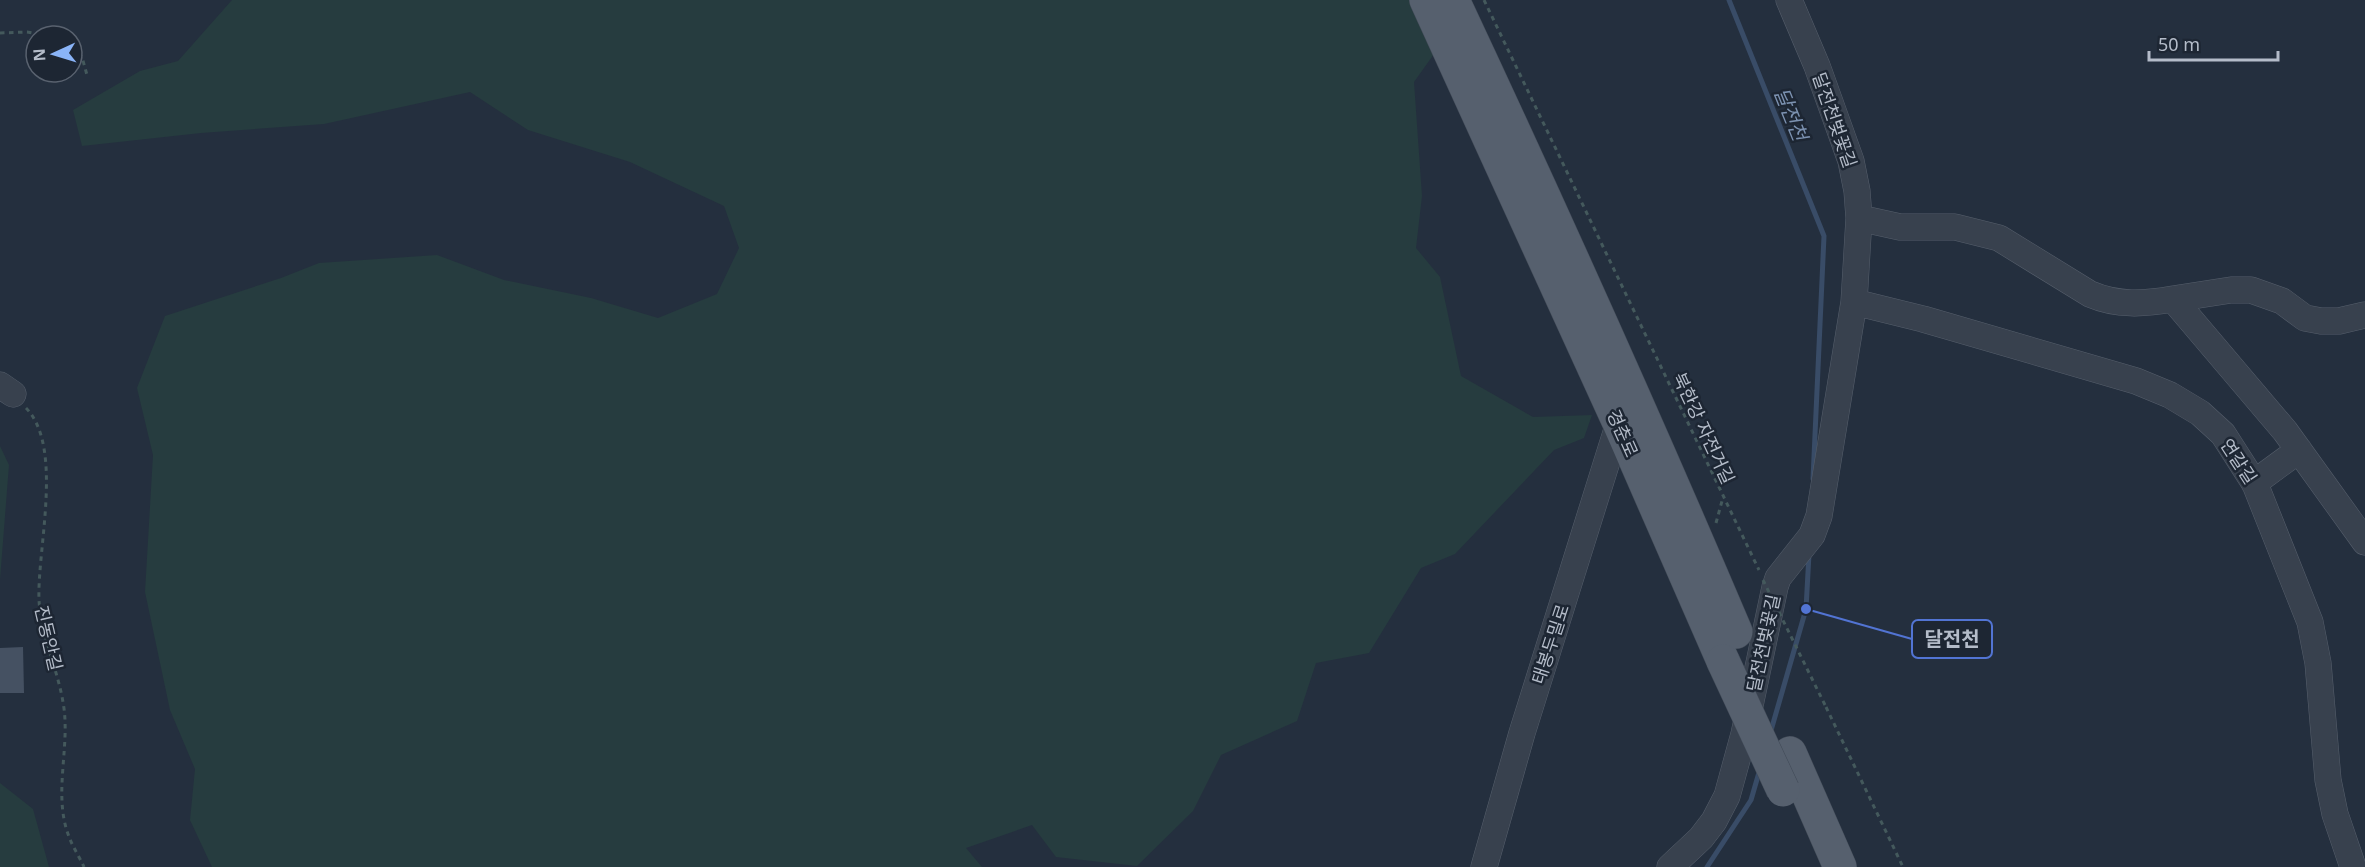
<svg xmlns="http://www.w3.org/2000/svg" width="2365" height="867" font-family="'Noto Sans','Noto Sans KR',sans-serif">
<rect width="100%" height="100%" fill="#242f3e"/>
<!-- green -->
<path fill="#263c3f" d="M232,0h1182l20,54 -20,28 8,114 -6,52 24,29 21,99 72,41 59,-2 -8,23 -30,12 -99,104 -34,14 -52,85 -53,10 -19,58 -76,34 -28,56 -56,55 -81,-9 -24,-32 -66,23 16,19h-770l-22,-47 5,-51 -25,-59 -25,-118 8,-137 -16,-67 28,-72 116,-38 38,-15 118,-8 67,25 87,18 67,20 59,-24 22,-46 -15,-42 -94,-44 -102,-32 -58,-38 -146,32 -123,9 -119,13 -9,-36 67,-39 38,-10z
M0,446l9,19 -9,115z
M0,783l33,26 16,58h-49z"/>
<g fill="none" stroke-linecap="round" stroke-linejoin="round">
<!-- stream -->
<path stroke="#394c67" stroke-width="5" d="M1729,0l95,236 -11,243
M1770,734l36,-125 3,-55
M1707,867l44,-67 9,-31"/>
</g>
<!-- building -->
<path fill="#455162" d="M23,647l1,46h-24v-45z"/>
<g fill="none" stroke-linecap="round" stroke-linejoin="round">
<defs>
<path id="minor" d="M1859,218l41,9h55l44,11 91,56c28,12 54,10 83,5l112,132 80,111
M2173,299l58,-9h20l31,11 23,17 16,3h18l26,-6
M1854,302l69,17 213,62 34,14 30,18 23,21 32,50 55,138 8,41 10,117 7,34 18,53
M0,385l13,9
M2254,483l45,-33
M1484,867l38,-134 97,-310
M1670,867l31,-29 13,-17 13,-25 17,-62 31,-147 3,-9 34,-43 7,-19 35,-214 5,-84 -2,-27 -6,-30 -34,-95 -28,-66"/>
<path id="major" d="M1426,0l193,423 104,238
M1453,0c98,209 193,420 283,632
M1790,753l50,114"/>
</defs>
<!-- minor casing -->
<use href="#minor" stroke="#565f6c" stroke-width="27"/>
<!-- major casing -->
<use href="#major" stroke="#414a57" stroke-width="34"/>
<!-- path -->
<path stroke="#44595c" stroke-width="3" stroke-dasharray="4.5 4.5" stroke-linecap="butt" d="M1484,0l275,570
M0,33l27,-1 21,4
M72,47l10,10 5,18
M26,408c38,39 11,141 13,192 2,36 18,67 24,102 8,43 -10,90 5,132 4,12 11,22 16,33
M1716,523l6,-22
M1826,707l77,160"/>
<!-- minor -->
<use href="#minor" stroke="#38414e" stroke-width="26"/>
<!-- major -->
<use href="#major" stroke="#56606e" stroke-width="33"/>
<defs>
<path id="major-bridge" d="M1723,661l60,129"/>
</defs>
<!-- major-bridge casing -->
<use href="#major-bridge" stroke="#414a57" stroke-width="34" stroke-linecap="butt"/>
<!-- path-bridge -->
<path stroke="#44595c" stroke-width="3" stroke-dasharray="4.5 4.5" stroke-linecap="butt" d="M1763,580l63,127"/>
<!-- major-bridge -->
<use href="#major-bridge" stroke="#56606e" stroke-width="33"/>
</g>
<g text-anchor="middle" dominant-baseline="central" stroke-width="5" stroke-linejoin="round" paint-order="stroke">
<!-- street labels -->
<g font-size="18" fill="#b4bcc9" stroke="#1d2633">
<text transform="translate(1835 120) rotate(71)">달전천벚꽃길</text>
<text transform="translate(1704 428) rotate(65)">북한강 자전거길</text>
<text transform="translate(1623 433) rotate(66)">경춘로</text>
<text transform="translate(2239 461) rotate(57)">연갈길</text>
<text transform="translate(49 638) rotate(77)">진동안길</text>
<text transform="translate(1763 643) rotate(-78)">달전천벚꽃길</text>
<text transform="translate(1550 644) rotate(-72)">태봉두밀로</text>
</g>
<!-- water labels -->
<g font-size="20" font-style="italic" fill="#7c92b1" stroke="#1d2633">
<text transform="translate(1791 114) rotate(68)">달전천</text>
</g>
</g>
<!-- callouts -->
<path fill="none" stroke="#5274d3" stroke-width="2" d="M1806 609L1912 639"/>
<circle fill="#5274d3" stroke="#1d2633" stroke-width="2" cx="1806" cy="609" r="6"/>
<rect fill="#1d2633" stroke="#5274d3" stroke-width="2" x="1912" y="620" width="80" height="38" rx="6"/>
<g font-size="20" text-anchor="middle" font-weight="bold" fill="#b4bcc9">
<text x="1952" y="646">달전천</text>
</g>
<!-- north arrow -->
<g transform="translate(54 54) rotate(266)"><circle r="28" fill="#1d2633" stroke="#59626f" stroke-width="1.5"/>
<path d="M0-4.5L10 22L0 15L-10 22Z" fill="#8ab4f8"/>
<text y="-9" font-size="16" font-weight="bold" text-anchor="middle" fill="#b4bcc9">N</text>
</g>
<!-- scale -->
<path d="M2149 51v9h129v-9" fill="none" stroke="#b4bcc9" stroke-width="3"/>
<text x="2158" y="51" font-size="18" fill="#b4bcc9" stroke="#1d2633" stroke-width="4.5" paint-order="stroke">50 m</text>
</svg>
